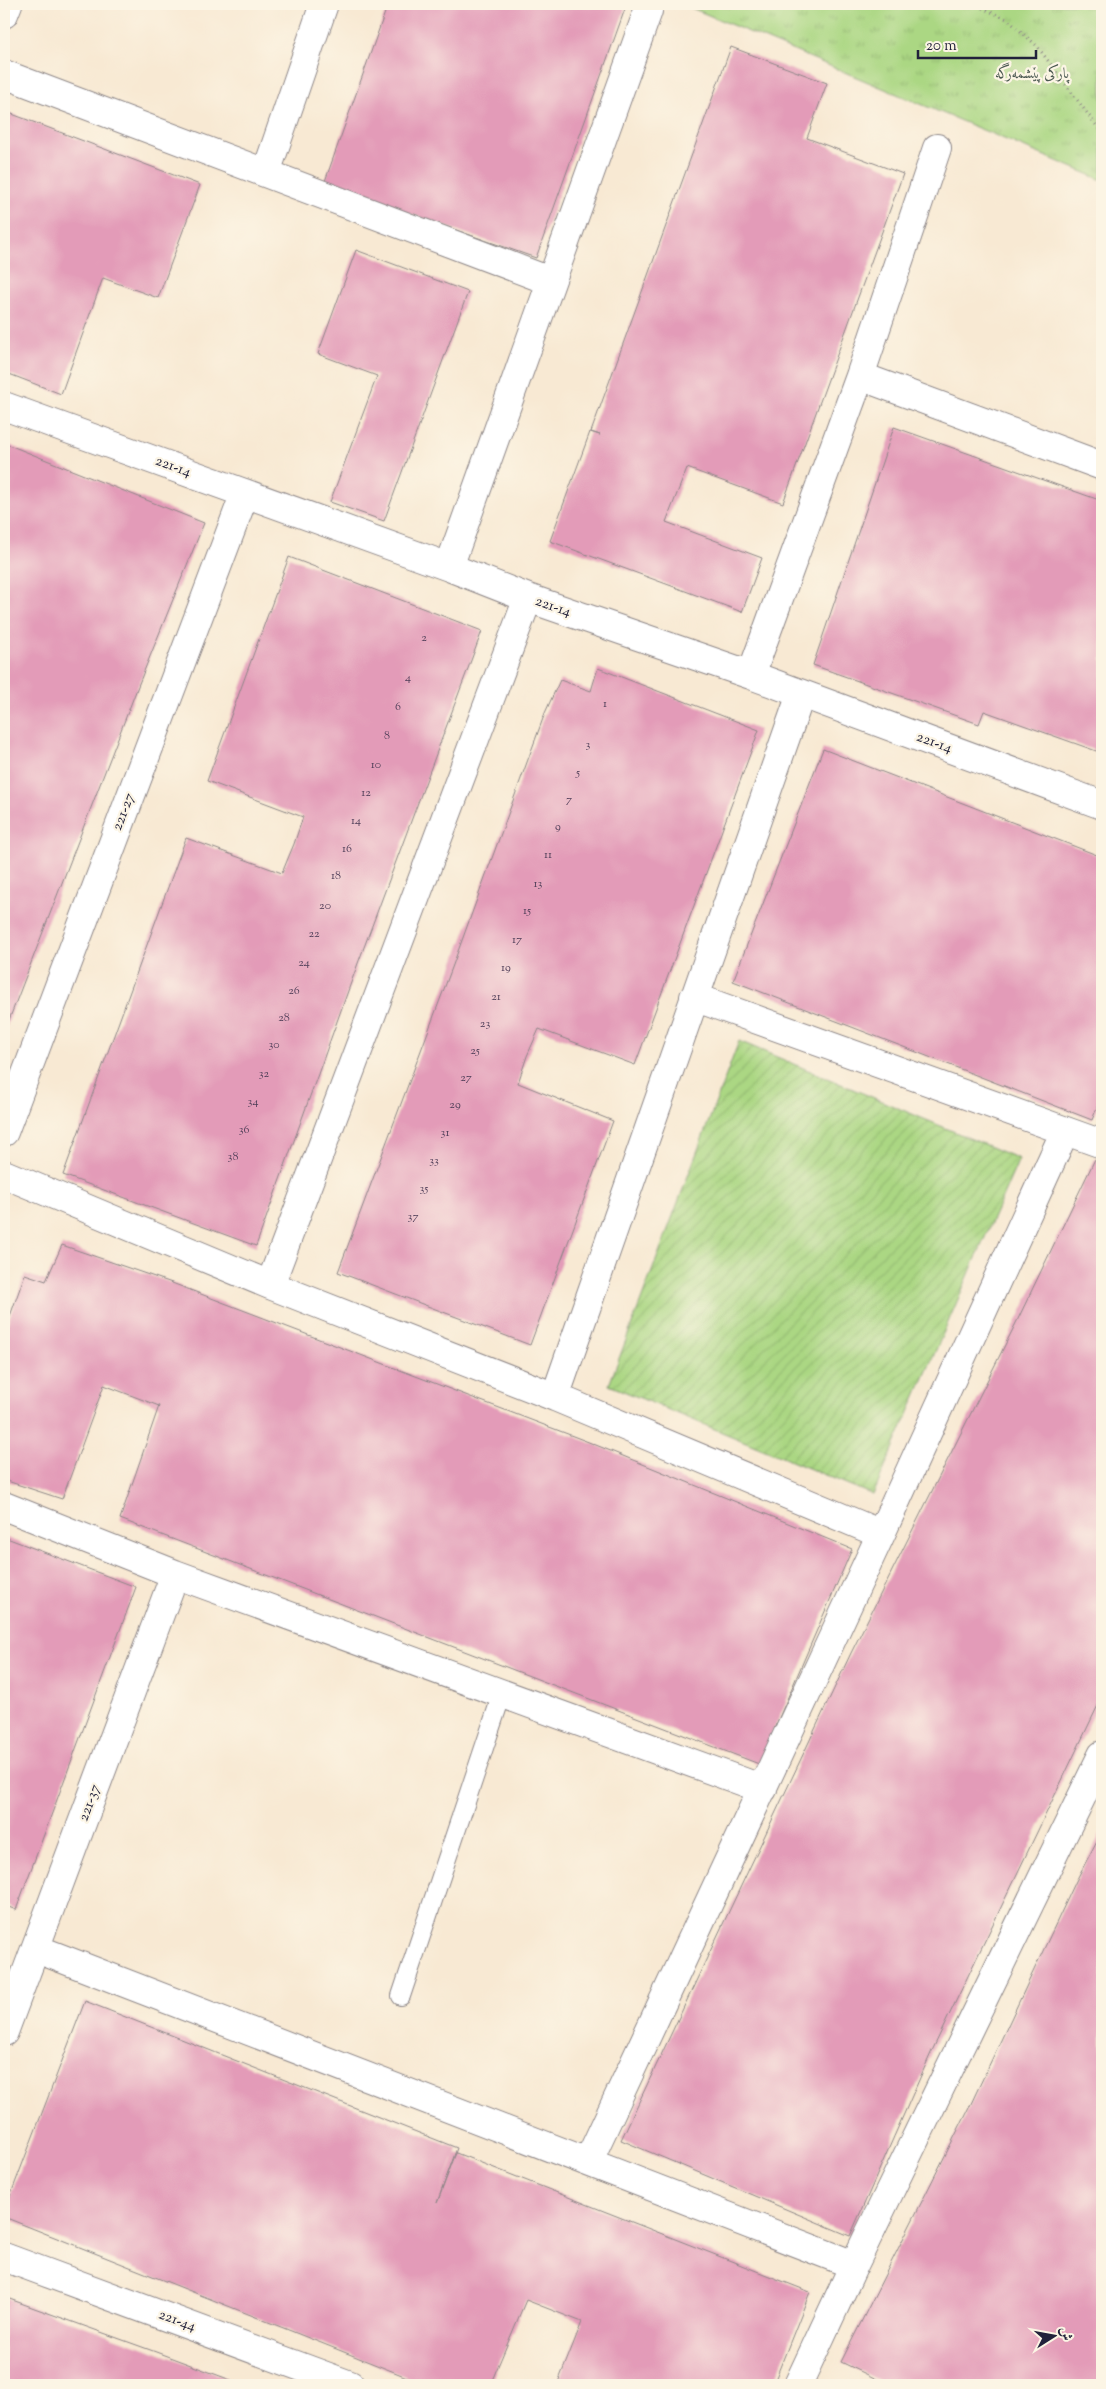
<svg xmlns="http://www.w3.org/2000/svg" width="1106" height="2389" font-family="'Sorts Mill Goudy',Amiri,serif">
<defs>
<pattern id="park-tufts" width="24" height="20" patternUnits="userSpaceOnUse" patternTransform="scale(1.25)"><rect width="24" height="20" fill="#abd783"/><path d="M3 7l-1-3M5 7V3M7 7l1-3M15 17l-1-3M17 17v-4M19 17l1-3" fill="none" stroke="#93b872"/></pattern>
<pattern id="garden-furrows" width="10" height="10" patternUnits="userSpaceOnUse" patternTransform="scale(1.25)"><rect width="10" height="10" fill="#abd783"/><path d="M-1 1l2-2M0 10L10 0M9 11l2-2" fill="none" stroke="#93b872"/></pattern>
</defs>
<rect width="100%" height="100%" fill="#fcf5e5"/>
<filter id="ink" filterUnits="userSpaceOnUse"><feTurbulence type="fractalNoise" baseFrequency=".02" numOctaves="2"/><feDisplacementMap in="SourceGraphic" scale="10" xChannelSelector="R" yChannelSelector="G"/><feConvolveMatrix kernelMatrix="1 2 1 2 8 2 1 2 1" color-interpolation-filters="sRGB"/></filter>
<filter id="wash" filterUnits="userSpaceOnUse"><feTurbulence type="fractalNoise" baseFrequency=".0096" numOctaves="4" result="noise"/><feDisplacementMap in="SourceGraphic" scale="20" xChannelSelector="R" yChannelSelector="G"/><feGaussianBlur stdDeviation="1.12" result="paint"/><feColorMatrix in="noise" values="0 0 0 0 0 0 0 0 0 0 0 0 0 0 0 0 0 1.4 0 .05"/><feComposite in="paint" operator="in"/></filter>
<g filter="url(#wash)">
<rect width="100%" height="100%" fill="#f8e9d3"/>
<!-- park -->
<path fill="url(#park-tufts)" stroke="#667c5f" d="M682,4h420v176z"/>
<!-- garden -->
<path fill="url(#garden-furrows)" stroke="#667c5f" d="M739,1041l280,118 -146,336 -264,-110z"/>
<g id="blocks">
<!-- building -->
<path fill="#e39bb8" d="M388,4h230l8,2 -90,252 -212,-74z
M731,47l96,36 -20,55 96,36 -120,329 -96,-35 -21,54 96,36 -20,54 -192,-71 40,-109 10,3 -9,-3z
M4,111l196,74 -42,113 -55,-20 -42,116 -57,-22z
M356,250l112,42 -84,229 -54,-19 47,-126 -59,-22z
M894,427l208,74v252l-118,-42 -5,13 -166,-59z
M4,443l200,80 -66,163 -134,347z
M289,557l193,74 -125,335 -101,280 -193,-71 123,-337 96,35 12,-29 9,-27 -96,-36z
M598,668l161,62 -124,335 -96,-36 -12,27 -9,27 95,38 -83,224 -192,-73 115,-307 92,-252 15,-33 31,11z
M823,749l279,108v250l-4,-2 -6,15 -359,-139z
M1095,1159l7,3v535l-171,356 -81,183 -229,-96 230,-487 167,-334z
M62,1245l110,38 414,158 266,108 -93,215 -639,-245 39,-113 -55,-21 -42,114 -58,-19v-147l21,-59 21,7z
M4,1537l132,50 -120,323 -12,-5z
M1102,1831v554h-213l-48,-23 128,-254 107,-227z
M85,2001l372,147 -20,55 19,-50 354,139 -37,93h-216l25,-63 -56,-22 -36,85h-63l-423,-168v-5z
M4,2297l152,55 88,33h-240z"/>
</g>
</g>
<g filter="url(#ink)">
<use href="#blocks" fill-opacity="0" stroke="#8d8687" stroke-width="1"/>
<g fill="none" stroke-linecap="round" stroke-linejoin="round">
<defs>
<path id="lane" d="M401,1996l101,-302"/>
<path id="street" d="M4,14l4,-10
M4,74l546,207
M266,173l58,-169
M860,376l242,90
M4,406l445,161 79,31 223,77 351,130
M449,567l199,-556
M751,675l109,-299 77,-228
M694,997l408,147
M4,1132l241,-639
M4,1174l266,111 285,112 326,137
M270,1285l258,-687
M555,1397l246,-703
M4,1506l171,68 588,215
M37,1949l817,316
M4,2032l171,-458
M588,2162l293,-628 184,-403
M4,2257l346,128
M798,2385l56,-120 248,-510"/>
</defs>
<!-- lane casing -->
<use href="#lane" stroke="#8d8687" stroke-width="20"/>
<!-- street casing -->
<use href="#street" stroke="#8d8687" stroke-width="30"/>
<!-- path -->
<path stroke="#8d8687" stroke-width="3" stroke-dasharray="1 4" stroke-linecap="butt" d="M973,4l34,15 30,27 65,87"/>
<!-- lane -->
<use href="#lane" stroke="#fff" stroke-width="18"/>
<!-- street -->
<use href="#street" stroke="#fff" stroke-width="28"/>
</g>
</g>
<g text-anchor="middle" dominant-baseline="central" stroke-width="4.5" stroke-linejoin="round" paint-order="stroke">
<!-- number labels -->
<g font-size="12" fill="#52405a">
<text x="424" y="638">2</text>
<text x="408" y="678">4</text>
<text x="605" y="704">1</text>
<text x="398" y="707">6</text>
<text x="387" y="736">8</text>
<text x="588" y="745">3</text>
<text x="376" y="765">10</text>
<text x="578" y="773">5</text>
<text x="366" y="793">12</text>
<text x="569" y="800">7</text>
<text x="356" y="821">14</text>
<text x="558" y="827">9</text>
<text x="347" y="849">16</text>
<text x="548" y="855">11</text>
<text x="336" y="876">18</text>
<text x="538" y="884">13</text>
<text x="325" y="906">20</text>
<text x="527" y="911">15</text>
<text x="314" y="934">22</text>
<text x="517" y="940">17</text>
<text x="304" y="963">24</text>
<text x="506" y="968">19</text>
<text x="294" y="991">26</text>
<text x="496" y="997">21</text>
<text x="284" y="1018">28</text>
<text x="485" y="1024">23</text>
<text x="274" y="1045">30</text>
<text x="475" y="1051">25</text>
<text x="264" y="1074">32</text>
<text x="466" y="1078">27</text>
<text x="253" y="1102">34</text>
<text x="455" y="1105">29</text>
<text x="244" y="1130">36</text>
<text x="445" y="1133">31</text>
<text x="233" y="1157">38</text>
<text x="434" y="1161">33</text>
<text x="424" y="1189">35</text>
<text x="413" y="1217">37</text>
</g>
<!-- park labels -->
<g font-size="15" fill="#4b5851" stroke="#fcf5e5">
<text x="1032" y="74">پارکی پێشمەرگە</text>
</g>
<!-- street labels -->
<g font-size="15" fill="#22223b" stroke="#fcf5e5">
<text transform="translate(173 467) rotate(20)">221-14</text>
<text transform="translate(553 607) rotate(19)">221-14</text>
<text transform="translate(934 743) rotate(20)">221-14</text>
<text transform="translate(124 812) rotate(-69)">221-27</text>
<text transform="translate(90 1803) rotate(-70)">221-37</text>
<text transform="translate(177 2321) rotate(20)">221-44</text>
</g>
</g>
<!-- margin -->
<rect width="1106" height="2389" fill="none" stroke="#fcf5e5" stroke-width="20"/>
<!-- north arrow -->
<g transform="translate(1054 2336) rotate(79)" stroke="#fcf5e5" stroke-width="4" paint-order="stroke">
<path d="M0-4L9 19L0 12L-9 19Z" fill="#22223b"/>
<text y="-8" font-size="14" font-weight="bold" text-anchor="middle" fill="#22223b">ش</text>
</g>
<!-- scale -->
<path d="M918 50v8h118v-8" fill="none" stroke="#22223b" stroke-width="2.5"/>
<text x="926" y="50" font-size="15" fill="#22223b" stroke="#fcf5e5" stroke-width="4" paint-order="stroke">20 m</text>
</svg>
